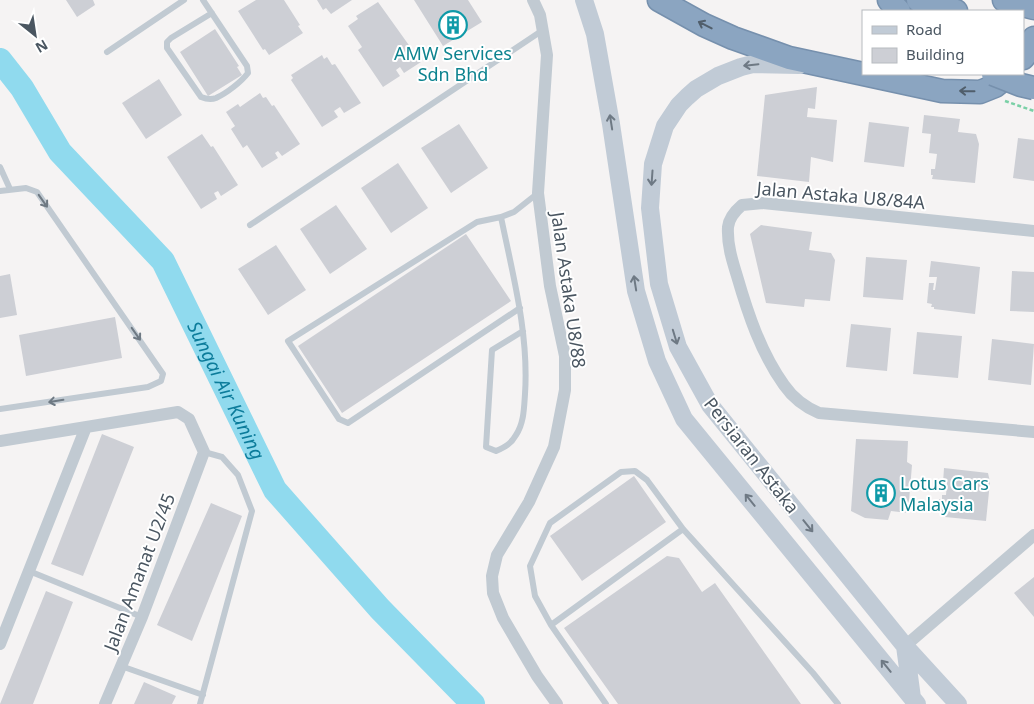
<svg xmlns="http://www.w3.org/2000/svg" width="1034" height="704" font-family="'Noto Sans',sans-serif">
<rect width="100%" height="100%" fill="#f5f3f3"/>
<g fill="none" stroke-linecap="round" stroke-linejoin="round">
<!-- river -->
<path stroke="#90daee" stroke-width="24" id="s1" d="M0,60l22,28 38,64 103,109 112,229 105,119 93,95"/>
</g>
<!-- building -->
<path fill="#cdcfd5" d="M66,0h27l2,5 -18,12z
M256,0h28l16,25 -2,1 5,7 -34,22 -4,-6 -2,1 -25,-39z
M317,0h35l-21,14 -5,-6 -3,2z
M414,0h54l14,22 -18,11 -3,-5 -3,2 3,5 -18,11z
M378,2l43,60 -17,11 -4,-6 -4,3 4,6 -17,11 -25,-37 4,-3 -14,-21 10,-7 -2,-3z
M215,29l24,37 -2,1 5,8 -34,21 -28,-44z
M322,55l2,4 3,-2 5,8 3,-1 26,39 -17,10 -4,-6 -6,4 4,6 -16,10 -31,-47 2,-2 -2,-3z
M159,79l23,36 -36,24 -24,-36z
M817,87l-2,22 -7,-1 -1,9 30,3 -4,42 -22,-5 -2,25 -52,-6 8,-81z
M260,93l3,5 3,-1 6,9 2,-1 26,39 -18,12 -4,-5 -3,2 3,5 -16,10 -15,-23 -4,3 -12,-19 4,-3 -9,-14 12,-8 2,3z
M924,115l36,4 -2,13 18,2 3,10 -4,39 -43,-4 1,-4h-2v-6h4l2,-15 -8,-1 2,-19 -9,-1z
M869,122l40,5 -5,40 -40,-5z
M459,124l29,44 -37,25 -30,-45z
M202,134l9,13 2,-1 25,39 -17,11 -3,-5 -4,2 3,6 -16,10 -34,-52z
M1018,138l16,2v41l-21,-3z
M398,163l30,45 -37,25 -30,-45z
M336,205l31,44 -37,25 -30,-45z
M761,225l51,7 -3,18 22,3 4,7 -5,41 -25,-2 -1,8 -38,-4 -16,-69z
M466,234l45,67 -169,112 -44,-67z
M276,245l30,45 -38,25 -30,-46z
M866,257l41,3 -4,40 -40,-3z
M931,261l49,6 -5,47 -41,-5v-2h-3l1,-3 -5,-1 2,-20h5l-1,7h2l2,-13h-8z
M1012,271l22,1v40l-24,-1z
M10,274l7,41 -17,3v-42z
M115,317l7,41 -96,18 -7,-41z
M851,324l40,4 -4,43 -41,-4z
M917,332l45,4 -4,42 -45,-4z
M992,339l42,5 -3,41 -43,-5z
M102,434l32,13 -51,129 -32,-12z
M856,439l52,2 -1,21 5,3 -4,48 -17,-2 -3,9 -23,-2 -14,-7z
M944,468l44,5 2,9 -4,39 -41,-4v-4h-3v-3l-4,-1 1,-10h3v-4h4l1,-12h-4z
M634,476l32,46 -84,59 -32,-45z
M211,503l31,13 -50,125 -35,-16z
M667,556l12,2 23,34 13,-9 86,121h-183l-54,-76z
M1034,577v40l-20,-24z
M46,591l27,11 -40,102h-33z
M144,682l32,14 -4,8h-38z"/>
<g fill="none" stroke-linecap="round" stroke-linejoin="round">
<defs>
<path id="motorway" d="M659,0l45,25 29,13 56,20 153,33 38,1 15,-6 15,-12
M889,0l10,11
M918,0l38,11
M1004,0l30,8
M1023,58l7,-9 4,-11"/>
</defs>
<!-- motorway casing -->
<use href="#motorway" stroke="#7690ad" stroke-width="25"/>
<!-- path -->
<path stroke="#7ad0a6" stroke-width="2.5" stroke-dasharray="4 2.5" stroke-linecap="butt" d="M1005,101l29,10"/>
<!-- service -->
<path stroke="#c1cad2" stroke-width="6" d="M203,0l44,66 1,7c-7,9 -21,20 -32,25 -5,2 -10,1 -15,-1l-34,-49v-6l4,-4 41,-25
M107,52l77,-52
M0,167l10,22
M0,191l26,-3 11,4 126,182 -2,7 -13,6 -148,22
M501,217c12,59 28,117 24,177 -1,14 -1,29 -9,41 -5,9 -11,12 -20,16l-10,-4 6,-97 31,-19
M250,225l293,-195
M520,308l-172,115 -9,-4 -51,-78 189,-119 24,-5 13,-5 24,-19
M29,571l113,46
M551,625l132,-96
M121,666l82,29
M200,704l52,-193 -14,-36 -16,-18 -18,-5
M606,704l-55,-79 -16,-29 -5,-30 20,-43 71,-51 14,-1 12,9 36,49 130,144 25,31"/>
<!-- minor -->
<path stroke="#c1cad2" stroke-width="12" d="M533,0l7,15 7,40 -9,138 12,93 15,70v34l-11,57 -25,55 -32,53 -5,21 1,17 10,25 34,58 20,28
M1034,231l-271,-28 -21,2c-7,6 -13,13 -14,22 -1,17 4,33 9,49 11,38 24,77 47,109 9,13 21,22 35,28l215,19
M0,441l178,-29 11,7 15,33 -62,165 -37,87
M0,644l86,-217
M905,646l129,-111"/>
<!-- secondary -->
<path stroke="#c1cbd6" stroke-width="18" d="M584,0l11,34 16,90 25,167 21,70 27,58 233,285
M799,65l-46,-1 -12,3 -23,9 -22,13 -9,8 -8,8 -14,21 -12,38 -3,44 9,76 19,63 32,58 195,241 53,58
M905,646l7,52"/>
<!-- motorway -->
<use href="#motorway" stroke="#8ba5c1" stroke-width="22"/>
<defs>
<path id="motorway-bridge" d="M993,74l28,11 13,3"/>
</defs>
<!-- motorway-bridge casing -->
<use href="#motorway-bridge" stroke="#7690ad" stroke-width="25" stroke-linecap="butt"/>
<!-- motorway-bridge -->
<use href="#motorway-bridge" stroke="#8ba5c1" stroke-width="22"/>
</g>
<!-- one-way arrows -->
<defs><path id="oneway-shaft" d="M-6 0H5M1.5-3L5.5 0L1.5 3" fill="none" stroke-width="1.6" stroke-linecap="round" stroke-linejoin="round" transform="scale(1.25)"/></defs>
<g stroke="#505e6b">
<use href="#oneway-shaft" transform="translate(705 25) rotate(-153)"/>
<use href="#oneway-shaft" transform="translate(967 91) rotate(-179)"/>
</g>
<g stroke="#6e7984">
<use href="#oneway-shaft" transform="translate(751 65) rotate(174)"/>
<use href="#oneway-shaft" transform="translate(611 122) rotate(-99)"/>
<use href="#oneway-shaft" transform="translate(652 178) rotate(94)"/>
<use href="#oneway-shaft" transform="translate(635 283) rotate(-99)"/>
<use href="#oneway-shaft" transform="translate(675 337) rotate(73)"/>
<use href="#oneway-shaft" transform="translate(750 500) rotate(-129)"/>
<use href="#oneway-shaft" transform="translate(808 526) rotate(51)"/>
<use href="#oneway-shaft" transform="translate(886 666) rotate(-129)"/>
</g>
<g stroke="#6e7983">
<use href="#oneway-shaft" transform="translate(43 201) rotate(55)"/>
<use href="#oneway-shaft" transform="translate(136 334) rotate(55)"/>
<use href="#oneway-shaft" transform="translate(56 401) rotate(171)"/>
</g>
<!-- icons -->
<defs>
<symbol id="building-ring" viewBox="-11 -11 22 22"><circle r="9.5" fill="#fff" stroke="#0f9aa8" stroke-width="1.5"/><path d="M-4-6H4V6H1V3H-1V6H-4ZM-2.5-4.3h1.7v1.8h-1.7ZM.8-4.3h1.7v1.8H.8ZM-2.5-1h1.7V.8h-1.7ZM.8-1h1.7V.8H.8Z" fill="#0f9aa8"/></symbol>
</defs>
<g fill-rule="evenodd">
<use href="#building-ring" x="437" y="9" width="32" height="32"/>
<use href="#building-ring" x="865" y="477" width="32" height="32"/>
</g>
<g text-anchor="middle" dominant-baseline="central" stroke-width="4" stroke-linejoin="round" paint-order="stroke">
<!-- culture labels -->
<g font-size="18" fill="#0d838f" stroke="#fff">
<text x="453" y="53">AMW Services<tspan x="453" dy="21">Sdn Bhd</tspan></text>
<text x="900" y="483" text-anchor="start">Lotus Cars<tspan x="900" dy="21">Malaysia</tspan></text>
</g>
<!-- street labels -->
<g font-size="18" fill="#4a5661" stroke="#fff">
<text transform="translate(841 195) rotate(5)">Jalan Astaka U8/84A</text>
<text transform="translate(569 290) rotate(82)">Jalan Astaka U8/88</text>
<text transform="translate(752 455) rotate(52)">Persiaran Astaka</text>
<text transform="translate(139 572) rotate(-69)">Jalan Amanat U2/45</text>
</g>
<!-- water labels -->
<g font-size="19" font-style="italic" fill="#0c7c9b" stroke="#fff">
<text stroke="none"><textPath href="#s1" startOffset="404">Sungai Air Kuning</textPath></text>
</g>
</g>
<!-- legend -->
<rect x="862" y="10" width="162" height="65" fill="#ffffff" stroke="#b7bbc0"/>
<rect x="872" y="26" width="25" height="8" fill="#c1cbd6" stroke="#b7bbc0"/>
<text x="906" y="35" font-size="15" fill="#4a5661">Road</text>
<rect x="872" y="48" width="25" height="15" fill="#cdcfd5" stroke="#b7bbc0"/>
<text x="906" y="60" font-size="15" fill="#4a5661">Building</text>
<!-- north arrow -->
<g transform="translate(35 35) rotate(150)" stroke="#ffffff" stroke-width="4" paint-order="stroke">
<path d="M0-4L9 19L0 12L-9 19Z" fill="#4a5661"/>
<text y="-8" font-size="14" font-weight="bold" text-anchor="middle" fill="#4a5661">N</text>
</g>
</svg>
